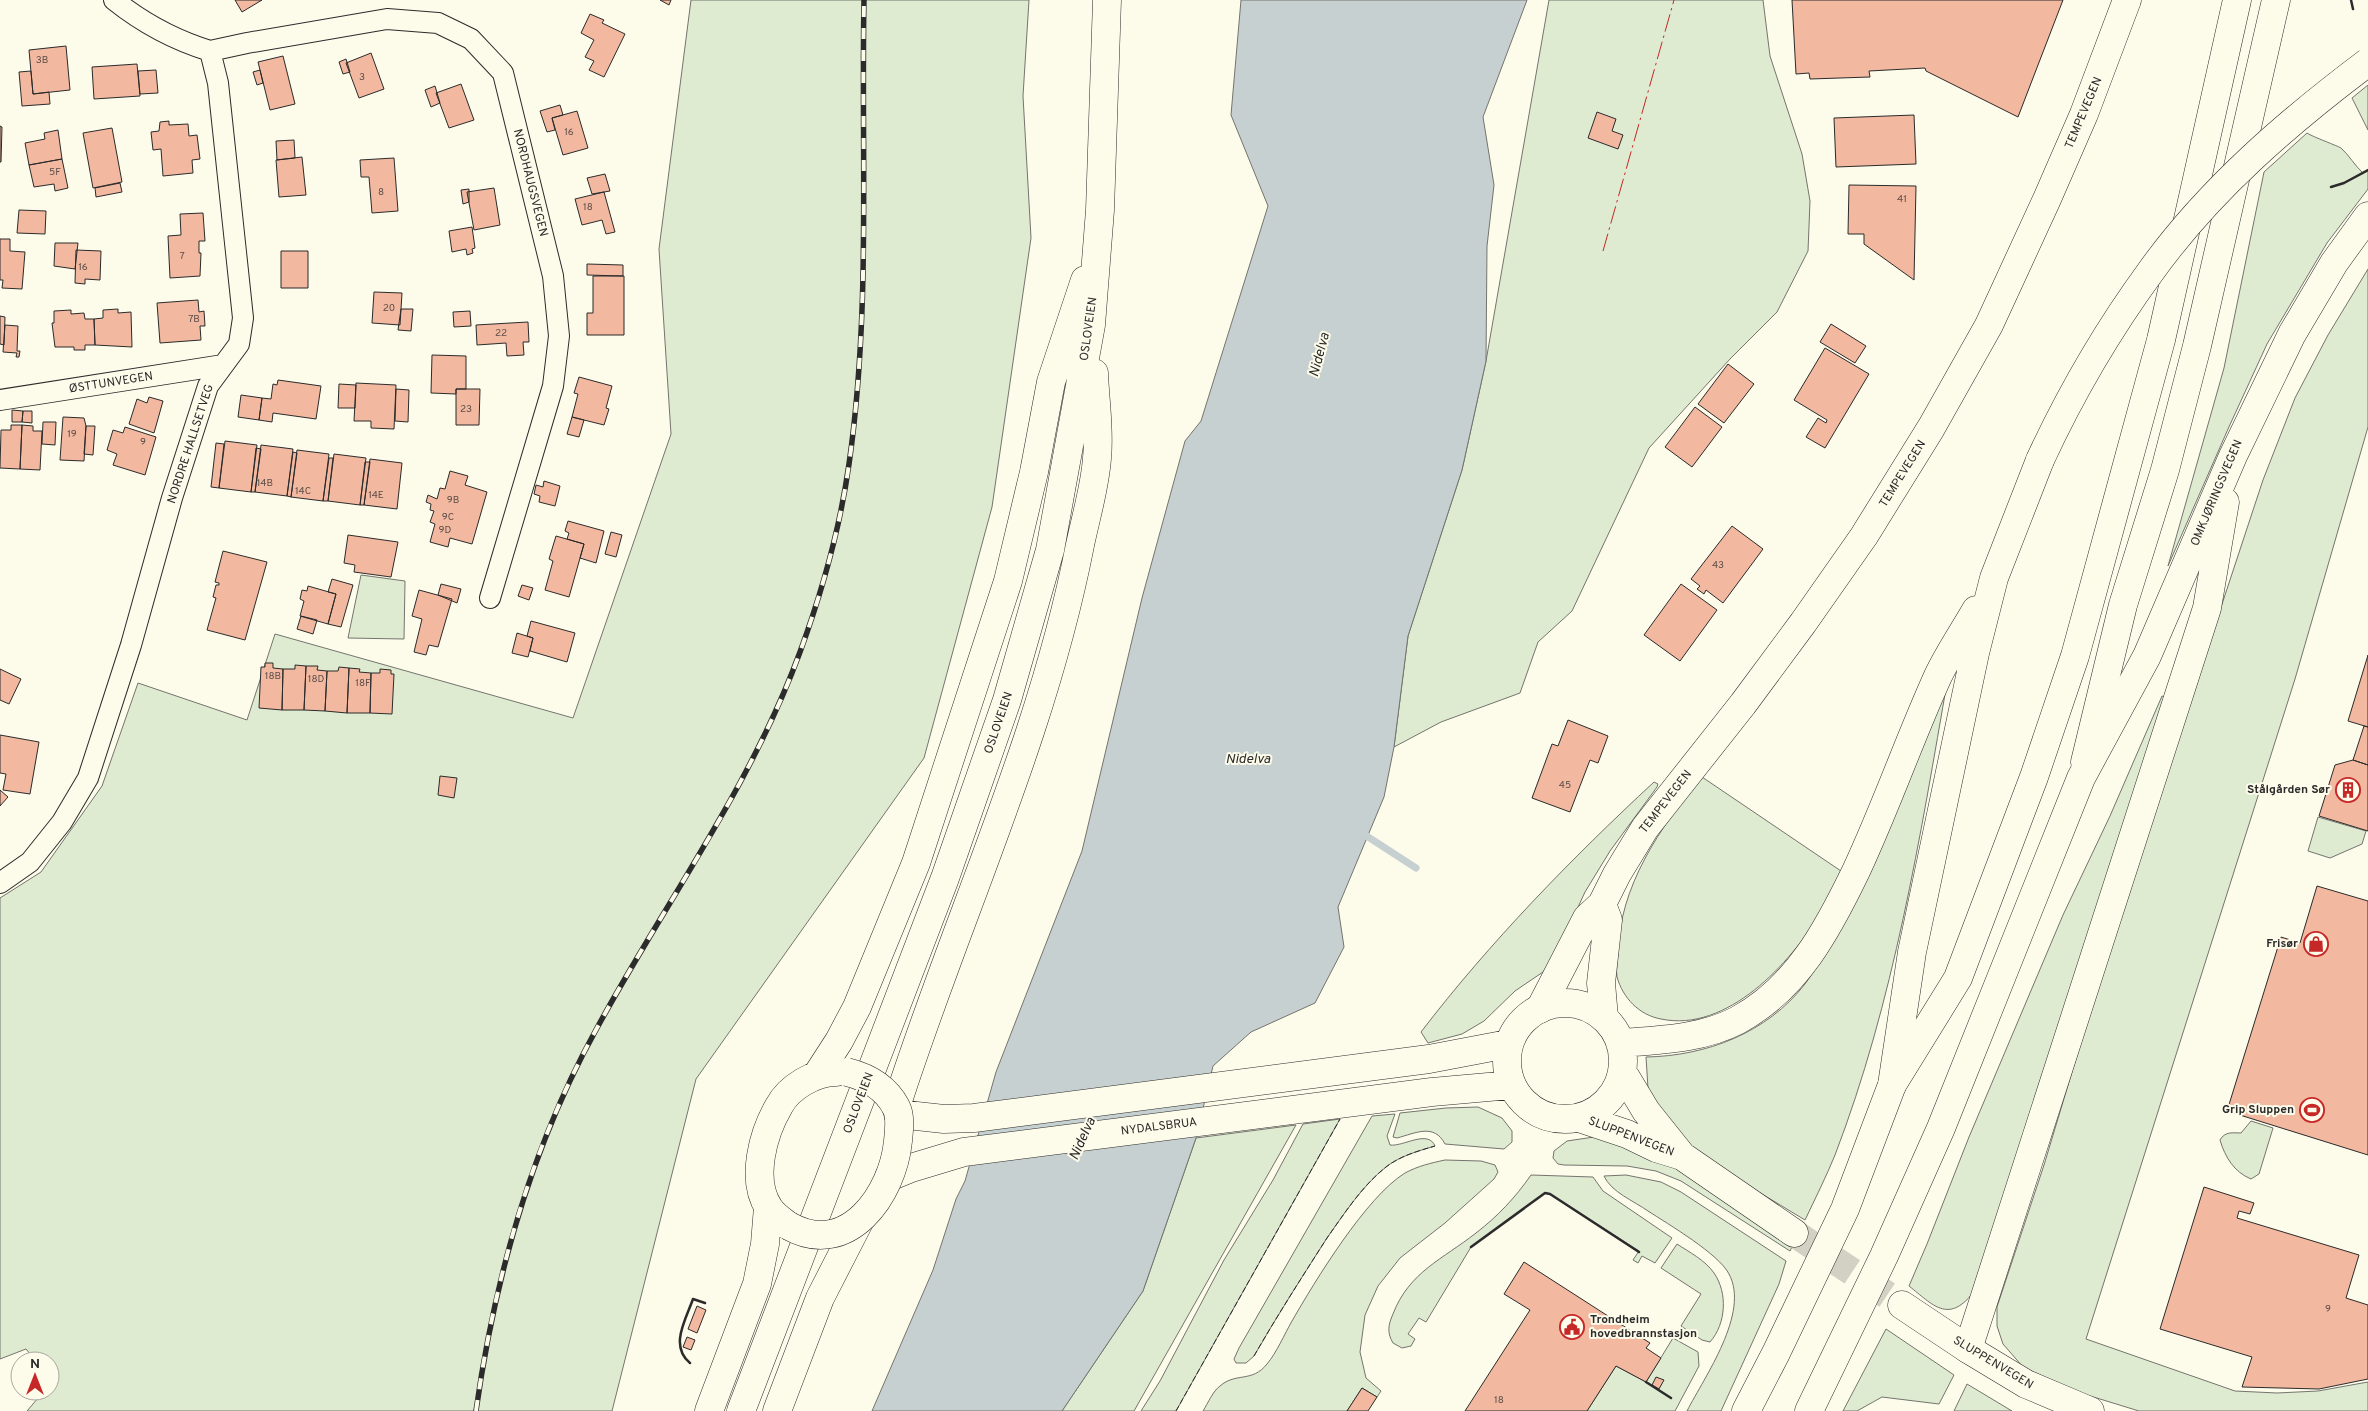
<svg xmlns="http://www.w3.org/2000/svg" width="2368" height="1411" font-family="Overpass,sans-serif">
<rect width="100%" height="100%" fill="#fdfbea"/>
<!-- green -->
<path fill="#deebd1" stroke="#74746e" d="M691,0h338l-6,96 8,142 -39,269 -68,251 -228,321 -84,332h-585l17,-20h6v-30h-14l-10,-12 -26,10v-461l41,-26 61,-86 36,-103 109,37 28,-86 298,84 98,-284 -12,-185z
M1549,0h214l7,56 32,98 8,47 -2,50 -31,61 -47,47 -81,89 -77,163 -34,31 -18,51 -79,29 -47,25 14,-111 54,-166 24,-109z
M2368,85v45l-16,-32z
M2307,133c6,4 31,13 34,15 8,7 14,18 22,25l5,-3v19l-41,54 -60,101 -39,85 -60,137 56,-198 40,-196z
M2368,269v158l-73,252 -209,660 149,52 42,2 41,-2 50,-9v29h-229l-65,-20 -51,-24 -20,-23 -6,-18v-19l47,-142 75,-249 144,-436 32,-82 33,-63z
M361,575l44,6 -1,58 -56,-1z
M1948,677c-28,161 -54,324 -113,478 -9,22 -20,44 -30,65l-68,-41 -53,-38 -12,-13 -24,-40 -2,-31c60,-1 121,-24 159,-73 9,-12 17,-26 26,-38z
M2162,696l3,1 -192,596c-25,31 -40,12 -64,-7l18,-42 42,-107 94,-222 47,-99z
M1702,777l139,94c-7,14 -13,28 -20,41 -30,51 -94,121 -160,107 -22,-4 -38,-21 -44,-42 -1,-7 0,-16 1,-23 1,-67 42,-127 84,-177z
M1654,782l4,2 -1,3 -47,64 -25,41 -30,65 -12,15 -28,19 -31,30 -22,13 -34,9 -7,-11c69,-90 150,-173 233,-250z
M2318,817l48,14 -4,13 -32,14 -22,-7z
M1478,1107l24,11 10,13v11l-8,7 -59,-5c-11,-21 -29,-11 -48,-6l-4,-1 7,-24 46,-5z
M1395,1114l-8,22 3,9c13,2 38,-16 45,1 -17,5 -35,10 -49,21 -24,19 -42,47 -59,71 -25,39 -50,78 -73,118l-8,7h-10l-2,-4 5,-11 133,-232z
M1340,1119l-164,292h-35l19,-30 64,-121 49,-80 30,-56z
M2251,1121l22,7 -14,46 -8,5c-17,-7 -26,-22 -31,-39 5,-9 13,-7 21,-7z
M1296,1125l-162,286h-72l81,-120 53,-153z
M1594,1137l48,13 39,21 112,74 -3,6 -109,-70 -25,-10 -29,-5 -63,-1 -6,-1 -5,-6 1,-7 13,-10z
M1445,1160l36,1 14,4 3,7 -4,7 -49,44 -45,35 -22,28 -13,29 -5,37 6,26 15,13 -4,6 -15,-9 -15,23h-144c5,-8 10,-20 17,-25 16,-14 32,-3 47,-22 10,-12 17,-29 25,-43 23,-40 74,-124 113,-148 13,-7 26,-10 40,-13z
M1531,1175l62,2 10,14 69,47 -17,25 -13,-7 -4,7 -5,-3 6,-9 -89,-57 -5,-1 -74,54 -45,75 -7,-4 -11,16 7,5 -4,7 -9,2 -9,-5c-6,-10 -5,-18 0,-29 16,-42 50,-55 83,-81 22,-17 39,-35 55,-58z
M1626,1175l35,7 20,10 105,69 -7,23 -58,127h-34c18,-35 63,-98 42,-137 -10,-20 -61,-50 -81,-63 -14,-10 -37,-19 -44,-35z
M1677,1244c12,8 28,16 37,29 14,20 12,51 -4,69l-8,-2 -21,-14 20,-32 -40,-26z
M1886,1329l68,46 -15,29 -57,-7 -25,14h-14z
M1673,1338l25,14 1,14 -24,45h-88l29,-45 30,16z
M1967,1384l45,27h-58z"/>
<!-- water -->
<path fill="#c7d0d0" stroke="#74746e" d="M1241,0h286l-44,117 11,68 -7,61 -1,115 -24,109 -54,166 -14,111 -10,50 -46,110 6,40 -29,56 -64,29 -38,34 -17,72 -53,153 -81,120h-190l61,-141 23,-71 9,-18 31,-109 86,-221 60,-253 43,-157 16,-20 67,-215 -37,-91z"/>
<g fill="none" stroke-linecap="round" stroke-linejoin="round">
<!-- stream -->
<path stroke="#c7d0d0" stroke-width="7" d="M1362,833l54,35"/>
</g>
<!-- building -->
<path fill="#f2b8a0" stroke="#2b2b2b" d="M235,0h27l-20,12z
M660,0h11l-2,5z
M1792,0h271l-45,117 -92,-46 -1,-3 -56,3 1,6 -60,2 -1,-6 -13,1z
M590,14l14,6 -2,3 23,11 -21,43 -15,-7 5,-9 -9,-4 9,-17 -13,-7z
M66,46l4,44 -37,4 -4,-44z
M371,53l13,36 -25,9 -13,-35z
M283,56l12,48 -25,6 -12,-48z
M346,59l4,13 -7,2 -4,-12z
M137,64l3,32 -46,3 -2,-32z
M156,70l2,23 -18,1 -2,-23z
M260,70l3,13 -6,2 -4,-13z
M31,71l2,23 16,-2 1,12 -28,2 -3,-34z
M461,84l13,36 -25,8 -13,-35z
M435,86l5,17 -9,4 -6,-17z
M560,105l3,10 -11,3 3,12 -8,2 -7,-21z
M577,111l11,37 -25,7 -11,-37z
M1597,112l19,7 -4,12 11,4 -5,14 -30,-11z
M1914,115l2,49 -80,3 -2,-49z
M169,121v4l19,-1 1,12 8,-1 3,24 -8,1 1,13 -30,3 -2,-27 -8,1 -2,-18 8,-1 1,-9z
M0,126l2,1 -1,35h-1z
M112,128l10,54 -29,6 -10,-55z
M58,130l4,29 -33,6 -4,-22 20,-4 -1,-6z
M294,140l1,18 -18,2 -1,-19z
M302,157l4,38 -27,2 -3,-37z
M394,158l4,53 -26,2 -3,-36h-8l-1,-17z
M62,159l6,29 -13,3 -1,-7 -20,3 -5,-22z
M605,174l5,17 -18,3 -5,-16z
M120,183l2,9 -26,5 -1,-9z
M1849,185l67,1 -2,94 -50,-36v-10h-16z
M494,188l6,37 -26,5 -7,-38z
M469,189v13l-6,2 -2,-14z
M604,192l11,40 -9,2 -4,-14 -20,5 -7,-26z
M19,210l27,1 -1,23 -28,-1z
M203,213l2,28h-6v12h2l-1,23 -30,2 -2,-42 13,-1 -1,-21z
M472,227l3,21 -3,1 1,4 -6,2 -1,-6 -14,3 -3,-21z
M0,239h10v12l15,1 -3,37 -20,-1 1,-8h-3z
M55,243h23l-3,26 -21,-3z
M76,250l25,1 -1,29 -15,-1v5l-10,-1z
M281,251h27v37h-27z
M587,264l36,1v11l-36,-1z
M593,276h31v59h-37v-22h6z
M374,292l28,1 -2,32 -28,-2z
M198,300l1,12 5,-1 1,15h-5l1,14 -41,3 -3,-40z
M118,309v4l13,-1 1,35 -37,-2 -1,-26 9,-1v-8z
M401,309h12l-2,22 -13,-1z
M71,310v4l13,-1 1,6h9l1,26h-10v5h-11v-3h-19l-3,-24h2v-12z
M470,311l1,15 -17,1 -1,-15z
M0,316l5,1 -1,28 -4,-1z
M528,322l1,20h-6l1,13 -17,1 -1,-13 -29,2 -1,-20z
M1831,324l35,22 -11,17 -35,-21z
M5,325l13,1 -1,25h3l-1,6h-3l1,-4 -14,-1z
M1825,348l44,26 -44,74 -19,-11 12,-19 8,5 1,-3 -33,-20z
M432,355l34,1v33h-10v5l-25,-1z
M1728,364l26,20 -30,39 -26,-19z
M579,377l33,9 -6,22 3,1 -5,16 -32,-8 6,-23 -4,-1z
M278,380l43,6 -5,33 -43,-6 -1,9 -13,-2 3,-22 9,1 2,-15 4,1z
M356,383l40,2 -2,44 -23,-1v-7h-17z
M339,384l17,1 -1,23h-17z
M396,389l13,1 -1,32 -13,-1z
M456,389h24l-1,36h-23z
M241,395l21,3 -3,22 -21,-3z
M149,397l14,4 -9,32 -25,-9 8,-25 10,4z
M1695,407l27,20 -30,40 -27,-20z
M12,410l11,1 -1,11h-10z
M23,411h9v12l-10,-1z
M63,417l21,1 2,8 -2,35 -24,-1z
M572,417l12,3 -5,17 -12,-3z
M43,422h13l-1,23 -13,-1z
M11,425h11l-2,44 -20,-1 1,-38h10z
M22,425l11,1v5h9l-2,39 -20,-1z
M86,426h9l-2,29 -9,-1z
M125,427l31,10 -11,38 -32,-10 4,-11 -10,-4 6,-20 10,3z
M225,441l32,4 -6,47 -32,-4z
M216,443l8,1 -5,44 -8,-1z
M261,445l32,4 -6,47 -32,-4z
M256,448l5,1 -6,43h-4z
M297,450l32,4 -6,47 -32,-4z
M293,452l4,1 -6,44 -4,-1z
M334,454l32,4 -6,47 -32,-4z
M329,458h4l-5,43h-5z
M370,459l32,4 -5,46 -33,-4z
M365,462h5l-6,43h-4z
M450,471l18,5 -3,9 22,7 -15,52 -22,-6 -2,9 -18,-5 5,-18 -5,-2 4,-11 -4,-1 1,-6 -5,-2 2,-7 9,4 3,-11 5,1z
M544,481l16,5 -5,20 -16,-4 1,-6 -6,-2 2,-9 7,2z
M568,521l36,10 -8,32 -16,-5 4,-14 -17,-5 2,-6 -4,-2z
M1732,526l31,23 -40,54 -17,-13 -2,4 -7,-5 3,-3 -9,-7z
M611,532l11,3 -6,22 -11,-3z
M348,535l50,7 -7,35 -37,-5 1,-7 -11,-2z
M556,536l28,8 -15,53 -24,-7 8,-29 -4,-2z
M223,551l44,11 -22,78 -38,-10 9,-32 -3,-1 3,-12h3v-2l-4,-1z
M332,579l21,6 -12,42 -13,-3 8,-30 -8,-2z
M441,584l20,5 -4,14 -19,-8z
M1681,584l36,26 -37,51 -36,-26z
M522,585l11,3 -4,12 -11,-4z
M308,586l28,8 -8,30 -28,-8 4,-15 -4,-2 2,-9 5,1z
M419,590l33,9 -14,48 -9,-2 -3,10 -12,-3 8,-33 -10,-3z
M301,616l16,4 -4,14 -16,-5z
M531,621l44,12 -8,29 -37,-11 3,-13 -6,-2z
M517,633l16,5 -5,19 -16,-4z
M2368,655v72l-20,-6z
M265,663h8v5l10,1 -1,41 -23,-2 2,-41h4z
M295,665l11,1 -2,44h-22l1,-41h12z
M306,666h12l-1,4 10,1 -2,40 -21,-1z
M339,667l10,1 -2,45 -22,-2 2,-40h11z
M349,668l11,1 -1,3 12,1 -1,40h-23z
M0,669l21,10 -12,25 -9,-4z
M380,669l11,1v4h3l-2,40 -22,-1 1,-40h9z
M1568,720l40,16 -10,27 -8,-3 -20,52 -38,-14 20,-54 6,2z
M2364,726l4,1v38l-15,-5z
M0,735l39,7 -9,52 -27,-4 3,-16 -6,-1z
M2353,760l15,5v66l-49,-15 16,-51z
M440,776l17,2 -3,20 -16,-3z
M0,790l8,7 -8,9z
M2317,886l51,15v254l-141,-44 54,-174 19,6z
M2204,1187l50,16 -4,11 -11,-3 -2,7 122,37 -13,43 22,7v74l-49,10 -77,-2 10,-30 -92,-28z
M1524,1262l126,81 -4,5 15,10 -15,24 -30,-16 -29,45h-122l65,-101 -26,-16z
M697,1306l9,4 -9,23 -9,-4z
M687,1337l8,3 -4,10 -8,-3z
M1656,1377l8,3 -5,9 -7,-4z
M1362,1388l15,9 -9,14h-21z"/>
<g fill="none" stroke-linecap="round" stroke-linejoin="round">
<!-- highway-tunnel -->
<path stroke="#d3d1c4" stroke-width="28" stroke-dasharray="28 14" stroke-linecap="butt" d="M1794,1233l108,72"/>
<defs>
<path id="street" d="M210,51l37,-8 140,-24 51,4 33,16 32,34 50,203 6,60 -6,50 -63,212
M0,400l223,-35
M0,883l30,-21 32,-40 26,-44 43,-133 41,-147 36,-112 31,-42 4,-26 -25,-235 -8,-32c-36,-11 -66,-27 -96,-51"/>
<path id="secondary" d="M1602,904l6,16 -7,63 3,35
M1540,1009l47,-91 15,-14 15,-30 28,-46 98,-124 60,-81 61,-87 67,-108 58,-103 58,-126 37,-85 43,-114
M1968,1349l58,35 64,27"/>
<path id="primary" d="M2085,762l38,-157 42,-135 32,-124 79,-346
M1892,1085l66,-107 76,-201 41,-121 86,-316 76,-340"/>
<path id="highway" d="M1507 1061a58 58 0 1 1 116 0a58 58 0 1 1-116 0Z
M1620,1043c40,-3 82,-4 118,-23 59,-32 90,-91 118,-149 30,-64 53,-131 82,-195 11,-23 26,-45 38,-66
M1622,1071l24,40 36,45
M817,1075l22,-34 18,-34 59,-144 92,-282 26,-109 17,-90 34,-102
M896,1107c60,-188 146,-367 184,-562 6,-29 15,-58 17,-87 3,-27 -2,-57 -3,-85
M898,1114l46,5 30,-1 455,-59 79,-15
M1579,1118l48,16 29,14 26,8 112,77
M889,1177l22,-9 53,-16 468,-60 79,-7
M789,1226c-8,-6 -15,-10 -20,-18 -19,-28 -6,-75 10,-102 10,-19 36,-34 57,-34
M1902,1305l66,44 239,-741 18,-106
M709,1411l48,-127 8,-40 3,-37
M741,1411l204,-533 62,-178 43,-150 41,-225 9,-115 7,-210
M777,1411l43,-113 40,-78
M1746,1411l30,-58 69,-144 47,-124 20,-133 63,-299 19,-75 46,-118
M1809,1411l75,-155 57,-128 140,-350 66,-122 86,-200 59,-122 42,-71 34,-47"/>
</defs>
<!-- street casing -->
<use href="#street" stroke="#2b2b2b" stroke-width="22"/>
<!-- secondary casing -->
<use href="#secondary" stroke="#2b2b2b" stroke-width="29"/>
<!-- primary casing -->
<use href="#primary" stroke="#2b2b2b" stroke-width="29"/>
<!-- highway casing -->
<use href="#highway" stroke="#2b2b2b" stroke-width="29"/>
<!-- street -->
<use href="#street" stroke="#fdfbea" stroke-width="20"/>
<!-- secondary -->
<use href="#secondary" stroke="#fdfbea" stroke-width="28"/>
<!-- primary -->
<use href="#primary" stroke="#fdfbea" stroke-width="28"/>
<!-- highway -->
<use href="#highway" stroke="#fdfbea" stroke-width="28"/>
<defs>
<path id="rail" d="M476,1411c19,-135 55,-264 121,-383 68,-125 154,-242 203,-376 22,-60 40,-124 49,-188 22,-153 12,-310 15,-464"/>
</defs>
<!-- rail casing -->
<use href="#rail" stroke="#2b2b2b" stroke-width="5.5"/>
<!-- rail -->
<use href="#rail" stroke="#fdfbea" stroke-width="4" stroke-dasharray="11" stroke-linecap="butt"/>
<defs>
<path id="highway-bridge" d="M2040,460c31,-67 67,-129 111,-189 58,-81 137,-149 217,-209
M789,1226c59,33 104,-32 109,-85 1,-10 3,-25 -2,-34 -10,-19 -29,-30 -49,-35"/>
</defs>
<!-- highway-bridge casing -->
<use href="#highway-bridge" stroke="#2b2b2b" stroke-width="29" stroke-linecap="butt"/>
<!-- highway-bridge -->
<use href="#highway-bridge" stroke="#fdfbea" stroke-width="28"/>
<!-- fence -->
<path stroke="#2b2b2b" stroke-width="1" stroke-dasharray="6 2.5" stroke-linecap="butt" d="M1254,1356c23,-40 48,-79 73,-118 17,-24 35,-52 59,-71 14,-11 32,-16 49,-21
M1176,1411l164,-292"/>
<!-- wall -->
<path stroke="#2b2b2b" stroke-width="2.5" d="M2351,0l2,9
M2331,187l13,-4 24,-13
M1471,1247l74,-54 5,1 89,58
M690,1363c-21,-17 -4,-44 3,-64l12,4
M1646,1382l25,16"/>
<!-- power -->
<path stroke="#c62828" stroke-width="1" stroke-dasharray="18 4 2.5 4" stroke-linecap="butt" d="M1603,251l71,-251"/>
</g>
<!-- icons -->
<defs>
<symbol id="building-ring" viewBox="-11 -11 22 22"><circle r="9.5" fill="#fdfbea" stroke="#c62828" stroke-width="1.5"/><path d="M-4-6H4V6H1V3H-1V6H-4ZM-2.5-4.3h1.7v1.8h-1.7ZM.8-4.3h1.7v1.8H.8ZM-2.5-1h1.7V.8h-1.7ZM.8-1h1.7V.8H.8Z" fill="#c62828"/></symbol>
<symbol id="shop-ring" viewBox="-11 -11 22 22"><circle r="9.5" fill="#fdfbea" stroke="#c62828" stroke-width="1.5"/><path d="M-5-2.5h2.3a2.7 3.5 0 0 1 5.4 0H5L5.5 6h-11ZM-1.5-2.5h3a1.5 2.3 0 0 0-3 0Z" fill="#c62828"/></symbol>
<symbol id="stadium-ring" viewBox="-11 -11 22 22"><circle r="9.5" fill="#fdfbea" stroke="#c62828" stroke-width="1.5"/><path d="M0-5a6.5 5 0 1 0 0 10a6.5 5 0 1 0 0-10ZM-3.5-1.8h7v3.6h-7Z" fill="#c62828"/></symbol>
<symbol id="civic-ring" viewBox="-11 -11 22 22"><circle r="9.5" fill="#fdfbea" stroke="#c62828" stroke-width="1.5"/><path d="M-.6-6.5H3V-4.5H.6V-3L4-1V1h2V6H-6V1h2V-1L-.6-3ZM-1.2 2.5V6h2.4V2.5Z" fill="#c62828"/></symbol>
</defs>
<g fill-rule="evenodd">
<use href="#building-ring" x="2334" y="776" width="28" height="28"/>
<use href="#shop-ring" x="2302" y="930" width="28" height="28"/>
<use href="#stadium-ring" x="2298" y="1096" width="28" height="28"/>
<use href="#civic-ring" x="1558" y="1313" width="28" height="28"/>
</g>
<g text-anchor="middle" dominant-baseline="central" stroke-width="4" stroke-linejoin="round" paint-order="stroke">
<!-- number labels -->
<g font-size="10" fill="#5d4e48">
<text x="42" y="60">3B</text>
<text x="362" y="77">3</text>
<text x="569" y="132">16</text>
<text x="55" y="172">5F</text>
<text x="381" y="192">8</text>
<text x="1902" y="199">41</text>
<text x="588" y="207">18</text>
<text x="182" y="256">7</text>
<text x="83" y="267">16</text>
<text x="389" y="308">20</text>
<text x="194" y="319">7B</text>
<text x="501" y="333">22</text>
<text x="466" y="409">23</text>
<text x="72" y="434">19</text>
<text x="143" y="442">9</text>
<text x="265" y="483">14B</text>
<text x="303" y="491">14C</text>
<text x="376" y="495">14E</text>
<text x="453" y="500">9B</text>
<text x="448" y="517">9C</text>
<text x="445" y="530">9D</text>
<text x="1718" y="565">43</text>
<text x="273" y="676">18B</text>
<text x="316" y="679">18D</text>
<text x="363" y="683">18F</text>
<text x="1565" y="785">45</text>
<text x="2328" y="1309">9</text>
<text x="1499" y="1400">18</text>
</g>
<!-- street labels -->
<g font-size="12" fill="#2b2b2b" stroke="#fdfbea">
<text transform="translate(2084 113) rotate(-67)">TEMPEVEGEN</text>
<text transform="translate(530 183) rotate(76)">NORDHAUGSVEGEN</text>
<text transform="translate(1089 329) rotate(-82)">OSLOVEIEN</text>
<text transform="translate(111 383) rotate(-9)">ØSTTUNVEGEN</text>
<text transform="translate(191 444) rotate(-72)">NORDRE HALLSETVEG</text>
<text transform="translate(1903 474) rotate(-58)">TEMPEVEGEN</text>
<text transform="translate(2217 493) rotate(-67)">OMKJØRINGSVEGEN</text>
<text transform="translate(999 723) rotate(-71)">OSLOVEIEN</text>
<text transform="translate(1666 802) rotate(-52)">TEMPEVEGEN</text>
<text transform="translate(859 1103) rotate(-69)">OSLOVEIEN</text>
<text transform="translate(1159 1127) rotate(-7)">NYDALSBRUA</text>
<text transform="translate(1631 1137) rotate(21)">SLUPPENVEGEN</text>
<text transform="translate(1993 1363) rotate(31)">SLUPPENVEGEN</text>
</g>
<!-- poi labels -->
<g font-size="12" font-weight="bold" fill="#2b2b2b" stroke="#fdfbea" text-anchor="end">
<text x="2330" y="790">Stålgården Sør</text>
<text x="2298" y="944">Frisør</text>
<text x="2294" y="1110">Grip Sluppen</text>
<text x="1590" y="1320" text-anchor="start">Trondheim<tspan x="1590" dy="14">hovedbrannstasjon</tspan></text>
</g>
<!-- water labels -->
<g font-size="14" font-style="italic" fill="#2b2b2b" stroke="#fdfbea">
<text transform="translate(1320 355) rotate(-75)">Nidelva</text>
<text x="1248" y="759">Nidelva</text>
<text transform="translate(1083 1139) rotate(-66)">Nidelva</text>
</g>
</g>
<!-- north arrow -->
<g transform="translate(35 1376)"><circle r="24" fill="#fdfbea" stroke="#a9a89e"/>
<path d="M0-4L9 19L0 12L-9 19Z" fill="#c62828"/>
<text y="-8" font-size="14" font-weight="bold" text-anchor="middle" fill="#2b2b2b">N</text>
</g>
</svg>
